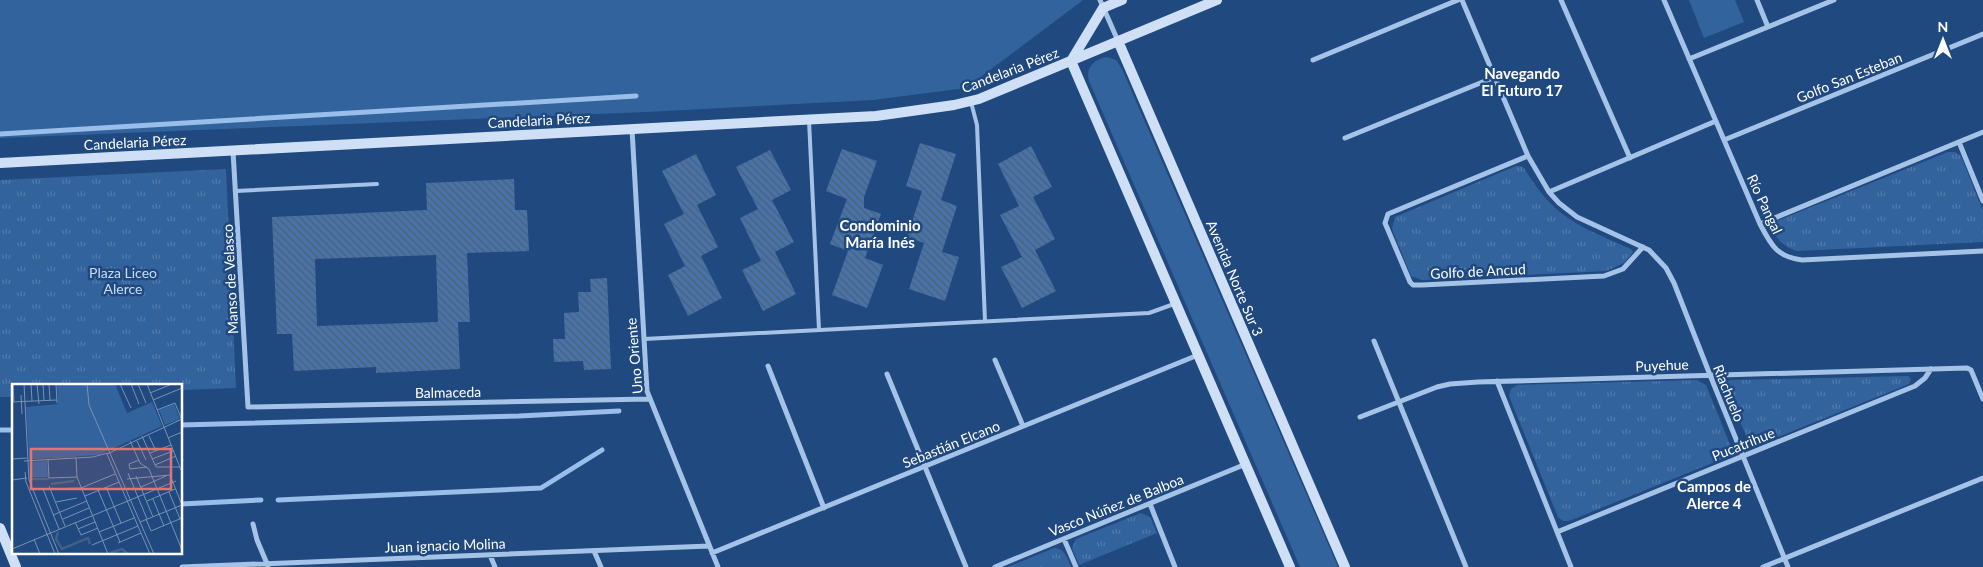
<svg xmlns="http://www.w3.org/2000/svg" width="1983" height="567" font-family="Lato,sans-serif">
<defs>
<pattern id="park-tufts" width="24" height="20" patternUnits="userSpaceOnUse" patternTransform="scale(1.25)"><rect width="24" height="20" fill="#33639d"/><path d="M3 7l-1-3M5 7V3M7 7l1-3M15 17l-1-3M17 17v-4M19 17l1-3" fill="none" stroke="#527aac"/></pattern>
<pattern id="building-back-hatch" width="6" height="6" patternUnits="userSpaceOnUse" patternTransform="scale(1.25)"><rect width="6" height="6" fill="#4973a8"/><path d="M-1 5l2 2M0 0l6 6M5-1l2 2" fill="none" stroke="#4b5e75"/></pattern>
</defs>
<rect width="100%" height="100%" fill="#20497f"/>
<!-- grass -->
<path fill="#33639d" d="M0,0h1083l-117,88 -93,12 -227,12 -646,26z
M1689,0h46l9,22 -40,16z
M1107,57l9,3 6,9 216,498h-38l-211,-486c-4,-13 5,-22 18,-24z"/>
<!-- park -->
<path fill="url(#park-tufts)" d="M1948,152h7l6,4 22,55v31l-186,9c-12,-4 -21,-11 -25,-24l2,-5z
M1516,166h4l4,2c31,51 55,58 107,81l2,3 -9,11 -18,8 -184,9 -11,-4 -19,-47 3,-12z
M226,169l10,219 -55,2v-4h-167v11h-14v-217z
M1908,376l3,3 -2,5 -151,61 -9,-3 -24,-55 1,-5 4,-2z
M1697,380l9,5 25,62 -4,10 -158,64h-6l-5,-4 -49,-121 2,-7 6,-4z
M1141,513l9,4 7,16 -78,32 -7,-17 4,-9z
M1054,548c11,0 13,10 17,19h-63z"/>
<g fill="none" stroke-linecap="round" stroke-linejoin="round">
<!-- stream -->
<path stroke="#98bee9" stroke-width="5" d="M0,134l636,-38
M181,425l338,-9 100,-5
M0,430h14
M278,500l263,-12 61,-38
M181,504l80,-4"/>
</g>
<!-- building -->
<path fill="url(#building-back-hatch)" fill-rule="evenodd" d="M920,143l36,11 -15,46 16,6 -15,46 17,5 -14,44 -36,-12 15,-46 -17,-6 15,-46 -16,-5z
M1031,146l21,41 -19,10 22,42 -20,11 21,41 -34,17 -21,-41 21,-10 -22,-42 19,-9 -21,-42z
M842,149l35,12 -13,36v11l17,6 -16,44 18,7 -16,43 -35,-13 16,-44 -18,-7 17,-45 -21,-8z
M770,150l21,40 -19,10 22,42 -19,10 21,42 -33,17 -21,-41 19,-9 -21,-43 18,-9 -22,-42z
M696,154l20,41 -19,10 21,42 -17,9 21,42 -34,18 -20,-41 17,-9 -21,-42 20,-10 -22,-43z
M514,179l1,31h12l2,41 -62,2 3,69h-12l2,47 -84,4v-6l-82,4 -2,-37h-15l-5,-117 155,-7 -1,-27zM436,255l2,67 -121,4 -2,-67z
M607,278l4,91 -27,1 -1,-9 -29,1 -1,-23h12l-1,-26 15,-1 -1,-20h13l-1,-13z"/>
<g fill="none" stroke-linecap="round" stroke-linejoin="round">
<!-- lane -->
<path stroke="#a5c3e7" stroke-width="4" d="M971,102l6,23 8,196
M809,120l10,210
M236,191l141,-7
M644,339l505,-26 25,-9"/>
<!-- street -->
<path stroke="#a5c3e7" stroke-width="5" d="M1100,0l18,41
M1462,0l66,156 21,36 10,11 18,14 72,33 17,18 8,15 36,92 78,192
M1561,0l69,158
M1664,0l96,224c11,21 17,33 42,36l181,-9
M1757,0l11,27
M1689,59l145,-59
M1313,60l145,-60
M632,129l15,262 71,176
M1345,138l150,-61
M1724,140l259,-106
M1959,142l24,59
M233,151l15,256 401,-8
M1528,156l-140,58 -3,9 25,59 3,3h9l182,-9 19,-7 20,-22
M1549,192l167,-71
M1760,224l223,-92
M1374,341l92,226
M995,360l28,66
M768,366l56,142
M887,374l79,193
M1497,381l74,186
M1360,417l77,-30 13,-3 28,-2 489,-14 4,2 12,29
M1150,504l25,63
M253,524l4,16 11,26
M1557,532l358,-146 10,-8 6,-9
M1064,539l12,28
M594,551l7,16
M712,553l486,-198
M490,555l5,12
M182,567l527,-21
M995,567l251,-103
M1763,567l220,-89"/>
<!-- secondary -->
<path stroke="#cfe0f6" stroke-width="10" d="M1122,0l-19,8 -32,53 219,506
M1118,41l227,526
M0,163l876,-47 78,-11 25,-6 238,-99
M0,528l16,39"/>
</g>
<g text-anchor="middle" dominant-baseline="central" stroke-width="5" stroke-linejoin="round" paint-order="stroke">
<!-- street labels -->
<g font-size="14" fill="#fff" stroke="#20497f">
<text transform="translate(1010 70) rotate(-21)">Candelaria Pérez</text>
<text transform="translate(1849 77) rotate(-22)">Golfo San Esteban</text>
<text transform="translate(539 120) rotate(-3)">Candelaria Pérez</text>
<text transform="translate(135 142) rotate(-3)">Candelaria Pérez</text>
<text transform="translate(1765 204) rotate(65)">Río Pangal</text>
<text transform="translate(1478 271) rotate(-3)">Golfo de Ancud</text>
<text transform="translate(1235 278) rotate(67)">Avenida Norte Sur 3</text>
<text transform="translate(230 279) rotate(-93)">Manso de Velasco</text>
<text transform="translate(634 356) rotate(-95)">Uno Oriente</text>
<text transform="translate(1662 365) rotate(-2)">Puyehue</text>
<text transform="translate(448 392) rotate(-1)">Balmaceda</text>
<text transform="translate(1729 393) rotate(68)">Riachuelo</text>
<text transform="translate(951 444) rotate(-22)">Sebastián Elcano</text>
<text transform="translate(1743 444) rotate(-22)">Pucatrihue</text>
<text transform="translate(1116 505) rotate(-22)">Vasco Núñez de Balboa</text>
<text transform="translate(445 545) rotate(-2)">Juan ignacio Molina</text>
</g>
<!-- park labels -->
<g font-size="14" fill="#c8ddf6" stroke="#20497f">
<text x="123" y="272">Plaza Liceo<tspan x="123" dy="16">Alerce</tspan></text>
</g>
<!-- neighbourhood labels -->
<g font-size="15" font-weight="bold" fill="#fff" stroke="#20497f">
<text x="1522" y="73">Navegando<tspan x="1522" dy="17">El Futuro 17</tspan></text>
<text x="880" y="225">Condominio<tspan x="880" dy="17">María Inés</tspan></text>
<text x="1714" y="486">Campos de<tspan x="1714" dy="17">Alerce 4</tspan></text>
</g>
</g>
<!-- overview -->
<g transform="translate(12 384)">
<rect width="170" height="170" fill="#20497f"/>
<path d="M45,0h58l12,29 25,-11 10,24 -63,29 -70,4 -3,-52 32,-3z" fill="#33639d"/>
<path d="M162,20l6,15 -15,6 -6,-15zM35,77l1,16h-18v-15z" fill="#33639d"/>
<path fill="none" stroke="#416087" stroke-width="2.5" d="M18,74l46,-2M19,95h18M39,100l23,-3M46,148l-2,7 6,10 26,-11 2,6M98,169l12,-4 6,5"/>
<path fill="none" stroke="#7992b2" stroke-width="1" d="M12,0l5,96 30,74M19,0l1,17M25,0l2,20M31,0l1,16M37,0l1,16M44,0l1,19M75,0l2,21 65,149M108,0l11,24M119,0l8,20M126,0l8,19M135,0l34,86M1,1l1,17M138,9l22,-9M9,11l1,19M141,16l29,-12M0,18l45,-2M145,26l18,-7 7,17M130,52l14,31h24M137,52l7,15M156,54l14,-6M118,57l10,22 9,6 33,81M125,57l9,19M138,69l21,-8M64,74l1,19 31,77M0,75l15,-1M140,75l21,-8M36,76l1,18 28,-1M127,76l-10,4 1,5 17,-2M12,77l69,-4 15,-4M143,81l21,-9M13,88l1,10 29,72M116,89l19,46M124,92l17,41M115,95l43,-4 12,30M0,96l15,-2M37,102l16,40M94,103l15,36M129,103l25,-11M69,104l34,-14M86,106l22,52M157,108l11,27M73,112l34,-14M141,115l11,27M135,117l28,-12M44,118l21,-4M41,131l34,-14M51,135l26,-11M134,135l5,12 31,-13M63,138l6,13 17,-7M128,138l42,-17M47,145l-16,-40 38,-1M66,145l17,-7M87,148l35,-14M22,155l6,15M106,159l23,-10M80,161l46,-19M0,165l164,-68M138,170l-43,-100 75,-35"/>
<path fill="#e47373" fill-opacity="0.15" stroke="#e47373" stroke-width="2.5" d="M19,65h140v40h-140z"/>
<rect width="170" height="170" fill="none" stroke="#fff" stroke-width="2.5"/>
</g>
<!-- north arrow -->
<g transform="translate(1943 40)" stroke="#20497f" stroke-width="4" paint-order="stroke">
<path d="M0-4L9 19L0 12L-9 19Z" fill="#ffffff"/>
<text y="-8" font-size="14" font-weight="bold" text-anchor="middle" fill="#ffffff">N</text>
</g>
</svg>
